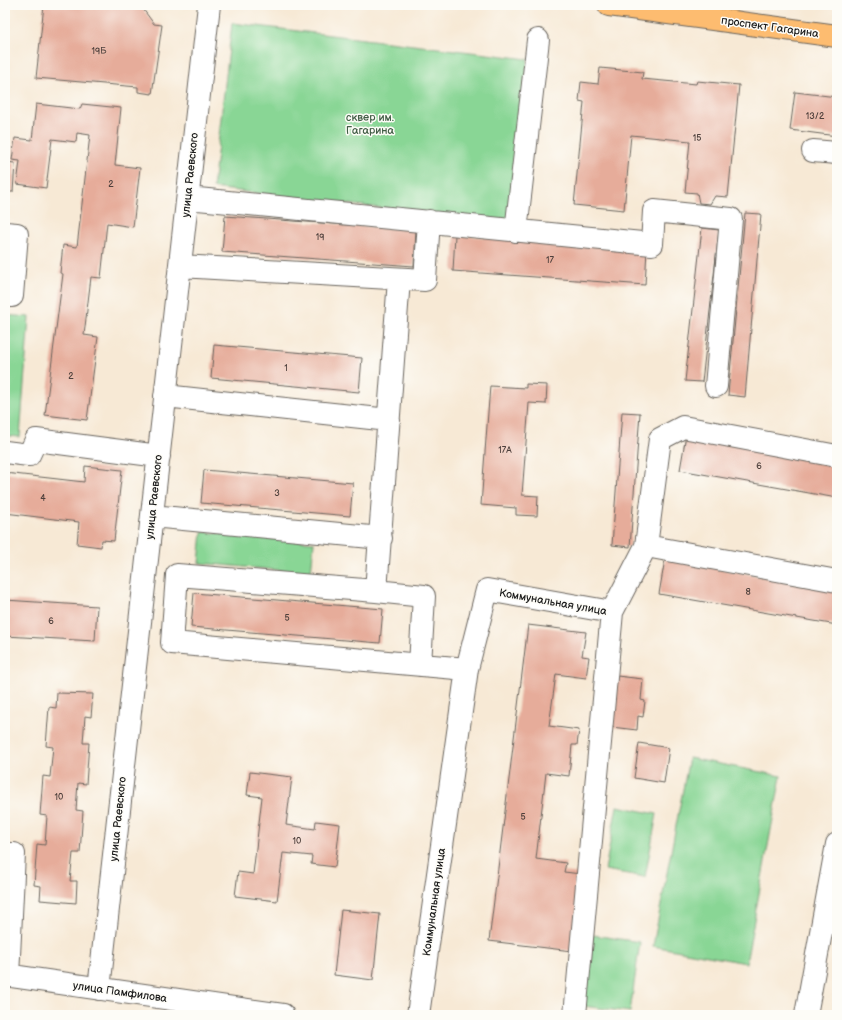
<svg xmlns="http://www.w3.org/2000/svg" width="842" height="1020" font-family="'Balsamiq Sans',sans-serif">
<rect width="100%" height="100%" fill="#fdfcf7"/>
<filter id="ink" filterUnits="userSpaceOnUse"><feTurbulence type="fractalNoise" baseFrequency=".025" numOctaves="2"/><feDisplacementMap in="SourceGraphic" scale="8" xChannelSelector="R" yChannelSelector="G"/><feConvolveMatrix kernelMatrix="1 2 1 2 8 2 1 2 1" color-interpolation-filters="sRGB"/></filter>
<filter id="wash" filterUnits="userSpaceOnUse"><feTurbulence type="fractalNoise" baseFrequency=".012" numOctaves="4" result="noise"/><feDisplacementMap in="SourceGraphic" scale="16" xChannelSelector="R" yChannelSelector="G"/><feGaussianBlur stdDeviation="0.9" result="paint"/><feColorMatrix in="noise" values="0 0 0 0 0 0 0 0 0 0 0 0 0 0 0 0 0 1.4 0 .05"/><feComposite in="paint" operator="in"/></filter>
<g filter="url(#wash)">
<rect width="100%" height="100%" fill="#f7e9d5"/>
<!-- green -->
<path fill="#89d695" stroke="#527958" d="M232,23l296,36 -20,164 -295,-35z
M5,315l24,2 -9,120 -15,-1z
M202,532l112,10 -3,31 -112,-10z
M689,758l92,18 -35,187 -93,-17z
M617,806l40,8 -12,63 -40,-7z
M593,935l47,7 -10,70 -47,-6z"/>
<g id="blocks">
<!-- building -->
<path fill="#e6ac9a" d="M44,5h96l14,19 8,1 -10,69 -14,-2v-5l-102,-9z
M600,68l43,4 -1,7 54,5 1,-3 42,4 -11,112 -13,-1 -5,8 -11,-1 -2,-10 -12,-1 5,-51 -59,-6 -7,75 -50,-5 10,-103 -5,-1 2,-19 17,2z
M795,92l42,5v39l-47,-6z
M36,104l44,5 2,-5 39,4 -6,57 25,3 -7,59 -26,-4 -6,55 -10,-1 -7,58 14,2 -11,83 -42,-5 18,-141 -3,-1 3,-28 14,2 13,-112 -13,-2 -1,9 -24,-3 -6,49 -29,-4 3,-23 -8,-1 3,-22 17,2z
M5,162l10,1 -2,29h-8z
M745,213l16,1 -16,183 -17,-2z
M225,216l191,14 -2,36 -192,-14z
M702,228l17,2 -17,152 -17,-1z
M455,235l192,14 -2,36 -192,-14z
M214,345l148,13 -3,34 -148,-14z
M526,384l21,1 -1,19 -17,-1 -7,92 16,1 -1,20 -21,-1v-7l-35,-3 9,-119 36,2z
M622,412l18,1 -10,134 -18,-2z
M686,435l151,27v36l-157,-28z
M85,466l37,4 -8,71 -12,-1 -1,7 -24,-3 2,-22 -74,-9v-40l79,9z
M204,470l149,13 -3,33 -149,-13z
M665,559l172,31v35l-178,-31z
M194,593l189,16 -3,34 -189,-16z
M5,600l92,6 -2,35 -90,-5z
M528,625l58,7 -4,24 7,1 -3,21 -30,-4 -7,52 30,4 -2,15h-5l-3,31 -23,-3 -10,86 30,4 -2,9 17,2 -9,77 -83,-10z
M617,676l26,3 -2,21 4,1 -2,16 -5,-1 -1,14 -26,-3z
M57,693l36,1 -2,23 -6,-1 -2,27h6l-3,41 -8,-1 -2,27 7,1 -3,42h-7l-3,28h7l-1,22 -36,-3 1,-14 -7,-1 3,-41 8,1 2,-29 -7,-1 3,-39 7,1 3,-30 -7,-1 3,-39 7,1z
M639,743l30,5 -5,35 -30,-5z
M250,772l42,5 -6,48 29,4 1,-8 24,3 -5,43 -24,-3 1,-8 -29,-3 -6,48 -42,-5 3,-24 15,2 9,-77 -15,-2z
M341,910l39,4 -7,66 -39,-5z"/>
</g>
</g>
<g filter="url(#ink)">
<use href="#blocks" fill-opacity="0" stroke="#69645d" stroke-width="1"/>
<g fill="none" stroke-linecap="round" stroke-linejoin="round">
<defs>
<path id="minor" d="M813,151l24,2
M188,198l464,46 2,-33 77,8 -15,167
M516,231l22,-191
M5,233l12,1 -5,62h-7
M180,266l245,14 4,-59
M399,279l-23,312 -199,-16 -5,68 295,26
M165,396l224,24
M5,452l24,3 7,-15 123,16
M152,516l229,22
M646,546l191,35
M376,591l48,5 -4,69
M5,854h9l-6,122
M5,975l278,40
M99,989l110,-984
M418,1015l49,-346 20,-79 125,22
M575,1015l37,-403 34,-66 14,-107 23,-12 154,29
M806,1015l31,-171"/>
<path id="major" d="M609,5l228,31"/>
</defs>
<!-- minor casing -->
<use href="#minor" stroke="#69645d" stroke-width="24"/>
<!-- major casing -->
<use href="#major" stroke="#69645d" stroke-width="24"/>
<!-- minor -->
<use href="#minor" stroke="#fff" stroke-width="22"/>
<!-- major -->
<use href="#major" stroke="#fdbc70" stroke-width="22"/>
</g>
</g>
<g text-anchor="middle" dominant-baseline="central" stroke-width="3" stroke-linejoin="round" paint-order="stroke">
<!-- number labels -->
<g font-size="9" fill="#4e403c">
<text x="99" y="51">19Б</text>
<text x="815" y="116">13/2</text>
<text x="697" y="138">15</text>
<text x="111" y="184">2</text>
<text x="320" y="237">19</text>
<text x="550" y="260">17</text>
<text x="286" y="368">1</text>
<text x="71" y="376">2</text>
<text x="505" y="450">17А</text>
<text x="759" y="466">6</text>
<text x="277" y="493">3</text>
<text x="43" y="498">4</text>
<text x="748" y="592">8</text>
<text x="287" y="618">5</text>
<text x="51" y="621">6</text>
<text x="59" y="797">10</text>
<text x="523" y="817">5</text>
<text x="297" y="841">10</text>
</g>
<!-- street labels -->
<g font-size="11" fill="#1c1c1c" stroke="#fdfcf7">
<text transform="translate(770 27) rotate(8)">проспект Гагарина</text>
<text transform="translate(190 175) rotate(-84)">улица Раевского</text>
<text transform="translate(154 497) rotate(-84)">улица Раевского</text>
<text transform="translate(553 602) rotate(10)">Коммунальная улица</text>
<text transform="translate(118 819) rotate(-84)">улица Раевского</text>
<text transform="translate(434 902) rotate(-82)">Коммунальная улица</text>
<text transform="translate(120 992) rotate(8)">улица Памфилова</text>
</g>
<!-- park labels -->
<g font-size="11" fill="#425d46" stroke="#fdfcf7">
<text x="370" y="117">сквер им.<tspan x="370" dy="13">Гагарина</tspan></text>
</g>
</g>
<!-- margin -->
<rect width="842" height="1020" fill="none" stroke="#fdfcf7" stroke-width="20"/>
</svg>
